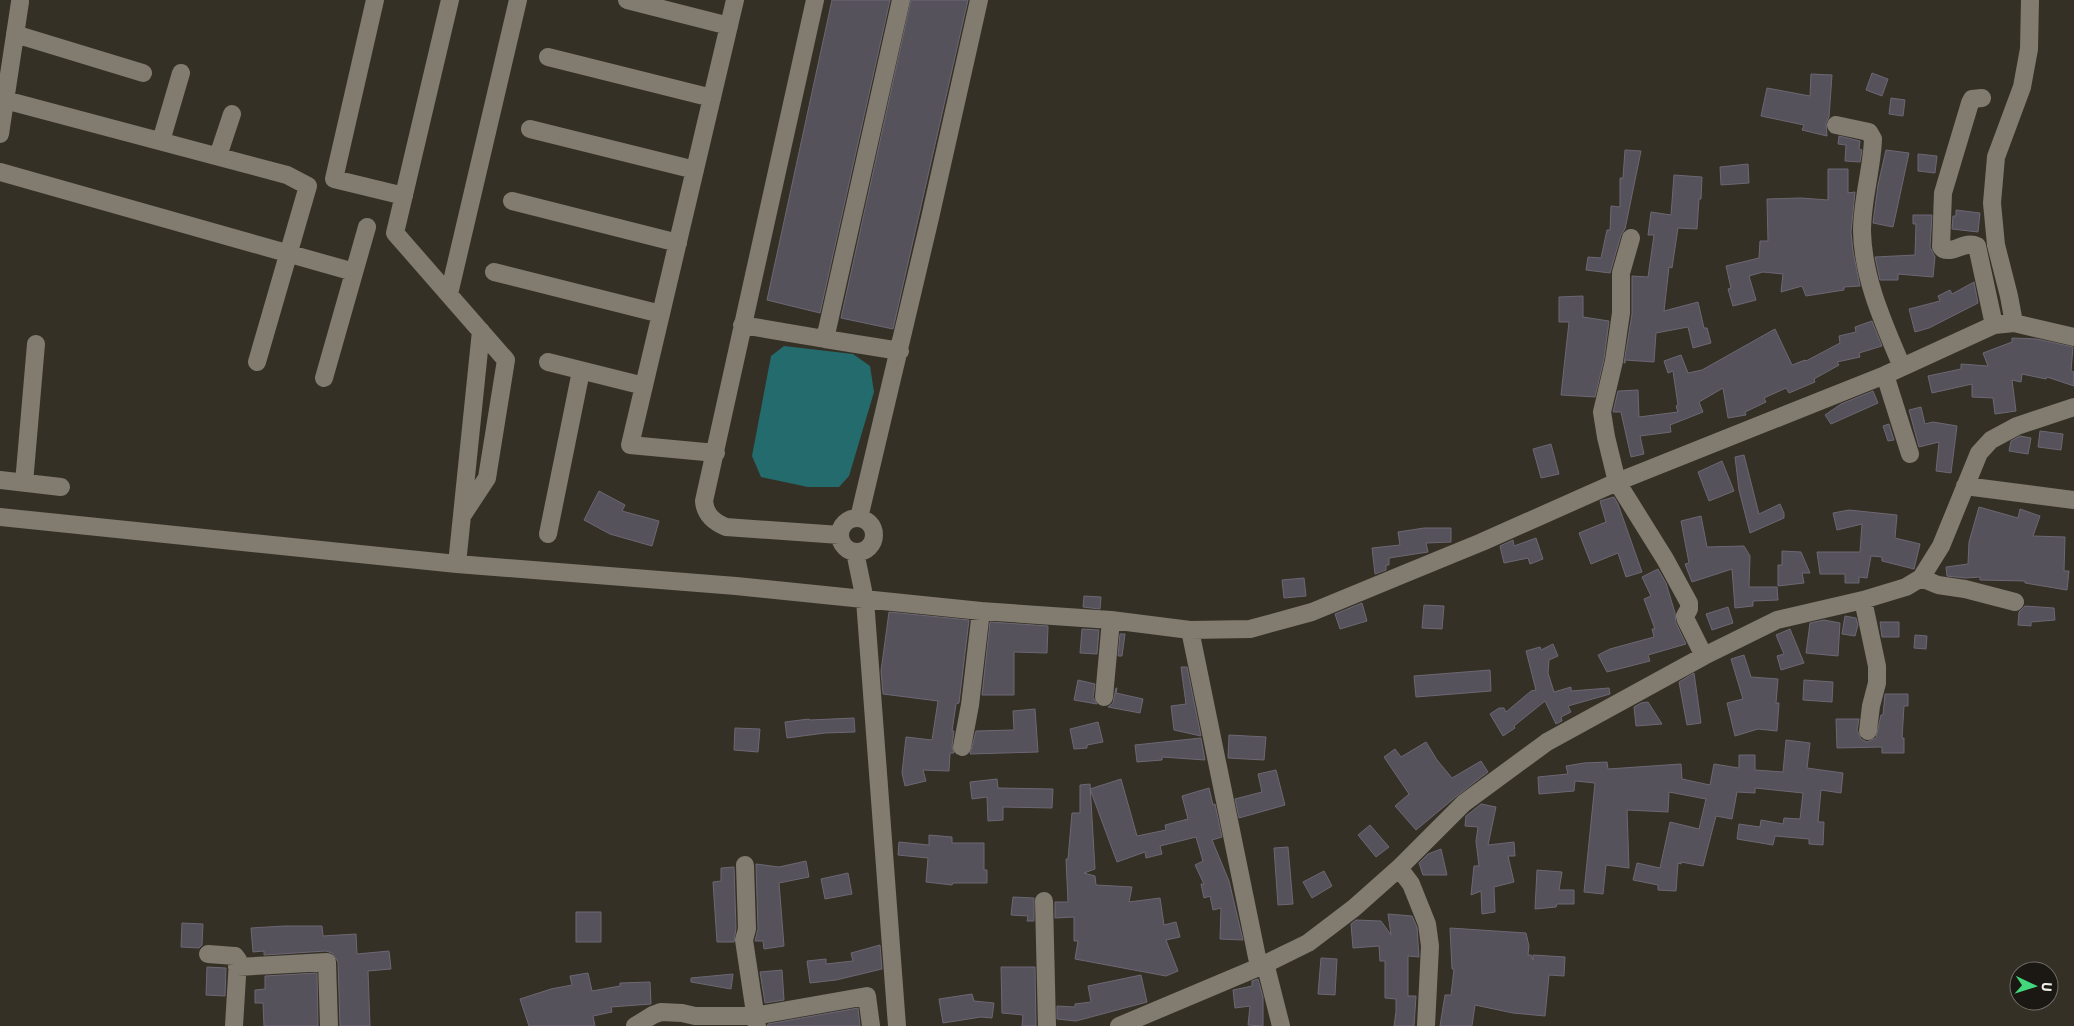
<svg xmlns="http://www.w3.org/2000/svg" width="2074" height="1026" font-family="'IBM Plex Sans',sans-serif">
<rect width="100%" height="100%" fill="#353026"/>
<!-- water -->
<path fill="#246b6e" d="M784,346l69,8 17,12 4,26 -25,84 -10,11h-31l-47,-10 -9,-21 19,-100z"/>
<!-- building -->
<path fill="#56525c" stroke="#6c6772" d="M832,0h58l-70,313 -53,-13z
M911,0h57l-75,329 -52,-11z
M1872,73l16,6 -6,17 -16,-6z
M1811,74l21,1 -3,42 -3,6 1,13 -25,-6 2,-5 -43,-9 6,-28 43,8z
M1891,98l14,2 -2,16 -14,-2z
M1839,136l21,5 -1,8 3,1 -2,12 -15,-1 1,-16 -8,-1z
M1625,150l16,1 -16,78 -4,6 -11,38 -24,-3 2,-13 13,1 6,-28h3l1,-24 9,1v-29h3z
M1886,150l23,3 -16,74 -20,-4 5,-38z
M1918,154l19,2 -2,17 -17,-2z
M1748,164l1,19 -28,2 -1,-18z
M1828,169h20v24l7,-1 -4,40 2,19 7,35 -16,1v3l-38,6 -4,-10 -21,6 2,-18 -20,-2 -14,4 7,24 -23,6 -5,-17 3,-1 -5,-22 33,-8 1,-17h8l-1,-42 34,-1 27,2z
M1674,175l28,2 -1,22h-2l-2,30 -19,-1 -6,40 -3,-1 -5,44 34,-9 6,26h3l4,15 -18,5 -5,-21 -32,6 -2,29 -29,-2v3h-1l8,-49v-38l16,1 6,-42h-6l3,-23 20,3z
M1956,210l24,3 -2,19 -26,-3 1,-13h3z
M1913,215h19l-2,32 5,10 -2,20 -35,-3v6h-18l-5,-23 40,-2 1,-31h-3z
M1974,282l4,21 -49,25 -14,4 -6,-23 31,-8 -2,-5 12,-6 2,4z
M1583,296v21l26,4 -5,38 -9,38 -34,-2 8,-73h-10v-25z
M1872,321l10,25 -23,7 1,4 -23,5 2,3 -25,14 1,3 -26,11 -3,-5 -22,10 2,4 -21,10 1,3 -18,3 -5,-30 -24,14 4,10 -33,13 1,7 -31,4 4,18 -13,3 -10,-45h-8l5,-21 20,-1 1,27 39,-5 -2,-6 2,-1 -5,-34 -5,2 -4,-12 17,-6 7,18 14,-3 73,-41 17,36 13,-5 1,1 34,-18 -1,-7 17,-4 -1,-5z
M2012,338l25,1 36,8 -2,24 3,1v14l-27,-9 -1,2 -24,-5 -1,8 -9,-2 4,31 -21,3 -2,-16 -21,-1v-13l-40,9 -4,-17 33,-7v-5l27,2 -5,-13 29,-11z
M1873,391l5,12 -47,21 -6,-9 16,-11z
M1921,407l4,17 8,-2 24,4 -6,47 -15,-2 3,-29 -20,5 -10,-37z
M1889,424l5,16 -6,1 -5,-15z
M2040,431l23,3 -2,16 -23,-3z
M2020,436l11,2 -3,16 -19,-3 2,-10z
M1551,444l8,30 -18,4 -8,-29z
M1744,455l15,59 21,-10 4,9v5l-34,15 -11,-43 -4,-33z
M1722,461l12,30 -25,10 -11,-29z
M599,491l26,14 -3,6 37,10 -7,25 -42,-12 -26,-14z
M1614,497l4,7 24,68 -16,5 -8,-24 -27,11 -12,-31 27,-11 -6,-21z
M1979,507l39,11 2,-9 20,7 -7,20 32,1 -1,34h5l-2,19 -42,-7v-2l-45,-1v-3l-14,1 -19,-2 -1,-9 22,-3 1,-22z
M1849,510l48,5 -2,23 25,6 -6,25 -32,-8v-4l-11,-1 -4,22 -8,-1v6h-14v-9h-25l-3,-22h43l2,-28 -25,6 -4,-17z
M1701,516l6,31 37,-1 6,10 -1,31h28l1,13 -25,1v5l-18,2 -3,-39 -40,13 -7,-18 4,-1 -8,-42z
M1424,528h27v14l-25,1 2,9 -39,6v7h-3v5l-11,4 -3,-26 28,-3 -2,-13z
M1536,538l7,21 -13,5 -2,-6 -24,5 -4,-17 13,-6 1,6z
M1782,551l19,1 9,21h-8l2,10 -26,3v-21h4z
M1658,569l8,14 9,30 1,10 10,21 -38,11 2,6 -43,11 -9,-17 12,-6 44,-12 -2,-8h3l-11,-30 7,-3 -9,-19z
M1304,578l2,18 -22,2 -2,-18z
M1084,596l17,1 -1,12 -17,-2z
M1362,603l5,18 -27,8 -5,-15z
M1424,605l20,1 -2,23 -20,-1z
M2025,606l29,2 1,12 -24,2v4l-13,-1 1,-13z
M1728,607l5,16 -21,7 -6,-16z
M889,612l80,8 -10,83 -3,1 -4,27h2l-2,15 2,7h-4l-1,18 -26,-1 3,11 -21,5 -3,-13 4,-36 26,3 6,-39 -55,-7 -2,-23z
M1845,616l11,2 2,7 -3,11 -13,-2z
M1824,620l16,3 -2,33 -32,-3 4,-30z
M990,622l58,4 -1,27 -33,-1v43h-32z
M1880,622h19v15h-17z
M1082,629l17,1 -2,24 -17,-1z
M1790,629l14,34 -23,7 -4,-14 7,-2 -8,-19z
M1120,634h5l-3,22h-4z
M1915,635l12,1 -1,13 -12,-1z
M1553,644l5,12 -9,4 -1,13 6,19 17,-5v4l38,-3 1,6 -42,12 3,6 -10,5 1,4 -6,3 -11,-23 -31,25 1,2 -12,8 -13,-22 9,-6h5l2,4 25,-21 5,-1 -10,-39 14,-4 1,3z
M1744,655l7,22 27,2 -2,24h3l-2,28 -19,-2 -23,7 -8,-33 16,-4 -12,-40z
M1181,667h6l14,69 -27,-6 -3,-24 15,-2z
M1490,670l1,21 -75,6 -2,-21z
M1694,673l7,50 -14,2 -8,-43z
M1078,680l17,4 -2,13 4,7 -23,-4z
M1804,680l29,2 -1,20 -29,-2z
M1116,688h1l-1,5 27,6 -3,14 -32,-6 5,-4z
M1885,694h23v12h-4l-2,32h2v15h-22v-6l-45,1 -1,-29h23l-2,11 4,9 6,3 9,-4 5,-23h2z
M1648,702l14,22 -26,2 -2,-19 7,-4z
M1035,709l3,43 -68,2 6,-23 38,-1 -1,-19z
M854,718l1,14 -30,1 -38,5 -2,-16 24,-3 1,1z
M1098,722l5,20 -16,3v3l-13,1 -4,-20z
M735,728l25,1 -2,23 -24,-2z
M1229,735l37,2 -2,23 -36,-2z
M1201,738l4,22 -43,-3v3l-25,2 -2,-17z
M1786,740l24,3 -3,25 36,5 -2,20 -20,-3 -3,32h6l-1,23 -14,-1v-5l-34,-3 -2,9 -36,-6 2,-15 21,3 1,-7 22,4 1,-6 16,1 3,-26 -48,-5v5l-18,-1 -5,27 -16,-3 -13,50 -22,-4v2l-3,-1 -2,28 -18,-1v-5l-25,-5 4,-17 23,5 10,-46 29,7 7,-30 -37,-7 -1,20 -41,-2 2,58 -23,-3 -3,29 -19,-2 11,-109 -20,-2 -1,10 -35,3 -1,-17 30,-3 -2,-8 18,-3 23,-1 1,7 73,-5 1,15 28,6 4,-21 25,4v-13h16v15l28,2z
M1426,742l11,18 15,18 29,-17 7,11 -30,23 -42,35 -21,-24 14,-12 -25,-37 11,-8 6,8z
M1276,770l9,35 -46,13 -4,-19 27,-7 -4,-18z
M997,779l1,9 55,1 -1,19 -49,-1v13l-15,1 -1,-24 -15,2 -2,-17z
M1121,779l16,57 29,-6 -1,-5 23,-6 -6,-23 27,-8 4,17 2,-1 7,33 -10,3 17,41 14,59 -23,-1 1,-31 -8,2 -3,-14 -6,2 -3,-14h3l-9,-19 8,-4 -7,-24 -36,9 2,8 -16,4 -1,-6 -28,10 -27,-73z
M1090,784l5,85 -11,4 11,3 1,9 36,2 -3,15 31,-4 4,27 12,-3 4,15 -14,3 12,31 -12,5 -91,-17 3,-18h-4v-24l-19,1v-16h13l-2,-43h2l4,-46h8v-28z
M1481,804l15,3 -8,38 26,-3 1,14h-7l6,26 -20,5 1,25 -13,2 -1,-23 -10,4 3,-29h5l-3,-25 2,-14 -13,-1 1,-10z
M1370,825l19,22 -13,10 -18,-22z
M929,835l23,2v6h32v27h3v13h-34l-1,2 -26,-3 2,-24 -30,-3 1,-13 30,3z
M1288,847l5,57 -15,1 -4,-57z
M1441,849l6,26h-24l-4,-12 9,-9z
M806,861l3,16 -30,6 5,63 -20,3 -1,-8h-8l3,-12 -2,-65 23,3z
M734,867l2,61 -2,14h-17l-4,-60 8,-1v-13z
M1537,870l25,2 -3,18h15v14h-17l-1,3 -21,2z
M1324,871l8,15 -20,12 -9,-16z
M848,873l4,21 -27,5 -4,-20z
M1013,897l21,1v23h-7l1,-5 -17,-1z
M576,912h25v30h-25z
M1388,914l24,2 5,11 2,30 -11,-1v40h8l-2,30h-20l2,-14v-13l-11,-1v-37h-5l-1,-15 -26,2 -2,-24 5,-4 25,1 10,14z
M182,923l21,1 -1,21 -3,3 -18,-1z
M284,926h38l1,10 33,-2 1,20 32,-3 2,18 -23,2 2,55h-30l-2,-64 -6,-9 -6,-2 -62,4v-4l-11,1 -2,-24z
M1450,928l76,5 3,13 -1,9h3l2,5v-5l32,2 -1,19 -15,-1 -4,41 -32,-3 -38,-8 -3,21h-32l5,-31h6l3,-26h-2z
M880,945l2,24 -46,11 -26,3 -3,-22 19,-2v5l27,-3 -2,-8z
M1321,958l16,1 -2,36 -17,-1z
M207,967l19,1 -1,28 -19,-1z
M1001,967h34l1,59h-14l1,-11 -21,-2z
M782,970l2,30 -19,3 -5,-31z
M317,973l1,53h-54l-1,-23h-8v-13l10,-1v-13z
M588,973l4,18 28,-5v-3l30,-1 1,22 -40,3 1,5 -19,4 2,10h-66l-9,-27 31,-10 21,-4 -2,-9z
M733,974l-2,15 -40,-7v-4z
M1141,975l6,27 -71,19 -19,-2v-13l18,1v-3l16,-2 -3,-16z
M1258,979l5,18v29l-15,-1 2,-19 -15,2 -2,-18 19,-4v-5z
M972,994l2,7 20,2 -2,15 -11,-1 -38,6 -4,-24z
M858,1008l2,18h-93l1,-2z"/>
<g fill="none" stroke-linecap="round" stroke-linejoin="round">
<!-- minor -->
<path stroke="#817b70" stroke-width="18" d="M375,0l-41,179 70,17
M450,0l-55,233 111,127 -19,118 -25,38
M627,0l102,26
M815,0l-111,501c1,14 10,21 22,26l114,8
M15,34l128,39
M548,57l164,41
M1982,98l-10,1 -2,4 -27,90 -2,54 2,2c11,5 22,-9 34,-3l17,79
M5,100l282,75 21,11 -51,176
M1836,125l33,7 4,7c-1,30 -11,61 -11,92 1,48 22,93 40,136
M530,129l165,41
M0,134l20,-132
M161,141l20,-68
M218,156l14,-42
M0,172l354,100
M512,201l166,42
M1631,238l-10,35v40l-7,48 -12,51 4,25 11,45 48,77 24,44v6l-4,7 1,4 18,36
M494,272l167,42
M449,294l69,-294
M2014,323l-5,-27 -13,-51 -4,-42 4,-46 26,-70 7,-38 1,-49
M742,325l83,14 76,-339
M825,339l75,12
M548,362l96,24
M1885,375l25,79
M324,378l43,-151
M716,453l-86,-8 105,-445
M0,480l61,7
M24,483l12,-139
M1965,486l109,14
M0,517l457,47 279,22 245,25 130,9 79,10 60,-1 62,-17 92,-38 78,-32 135,-60 268,-107 109,-50 20,-2 60,14
M859,518l71,-300 49,-218
M840 535a17 17 0 1 1 34 0a17 17 0 1 1-34 0Z
M548,534l33,-163
M855,552l10,48 32,426
M457,564l24,-233
M1921,578l17,7 27,4 50,13
M1863,600l14,66v17l-6,23 -3,25
M1190,630l69,337
M1104,697l7,-77
M962,747l8,-42 11,-94
M745,865l2,64 -3,11 13,86
M1399,868l12,16 16,40 3,22 -4,80
M1044,901l3,125
M208,954l27,2 3,4 -4,66
M1265,963l16,63
M237,967l90,-5 2,64
M635,1026l18,-11 8,-3 21,1 13,3h59l113,-20 4,30
M1119,1026l140,-59 49,-24 46,-35 45,-40 65,-65 83,-61 157,-86 73,-36 86,-20 43,-13 15,-9 20,-32 38,-93 12,-13 26,-14 57,-19"/>
</g>
<!-- north arrow -->
<g transform="translate(2034 986) rotate(94)"><circle r="24" fill="#1b1814" stroke="#706d68"/>
<path d="M0-4L9 19L0 12L-9 19Z" fill="#42d77c"/>
<text y="-8" font-size="14" font-weight="bold" text-anchor="middle" fill="#f0ede7">U</text>
</g>
</svg>
